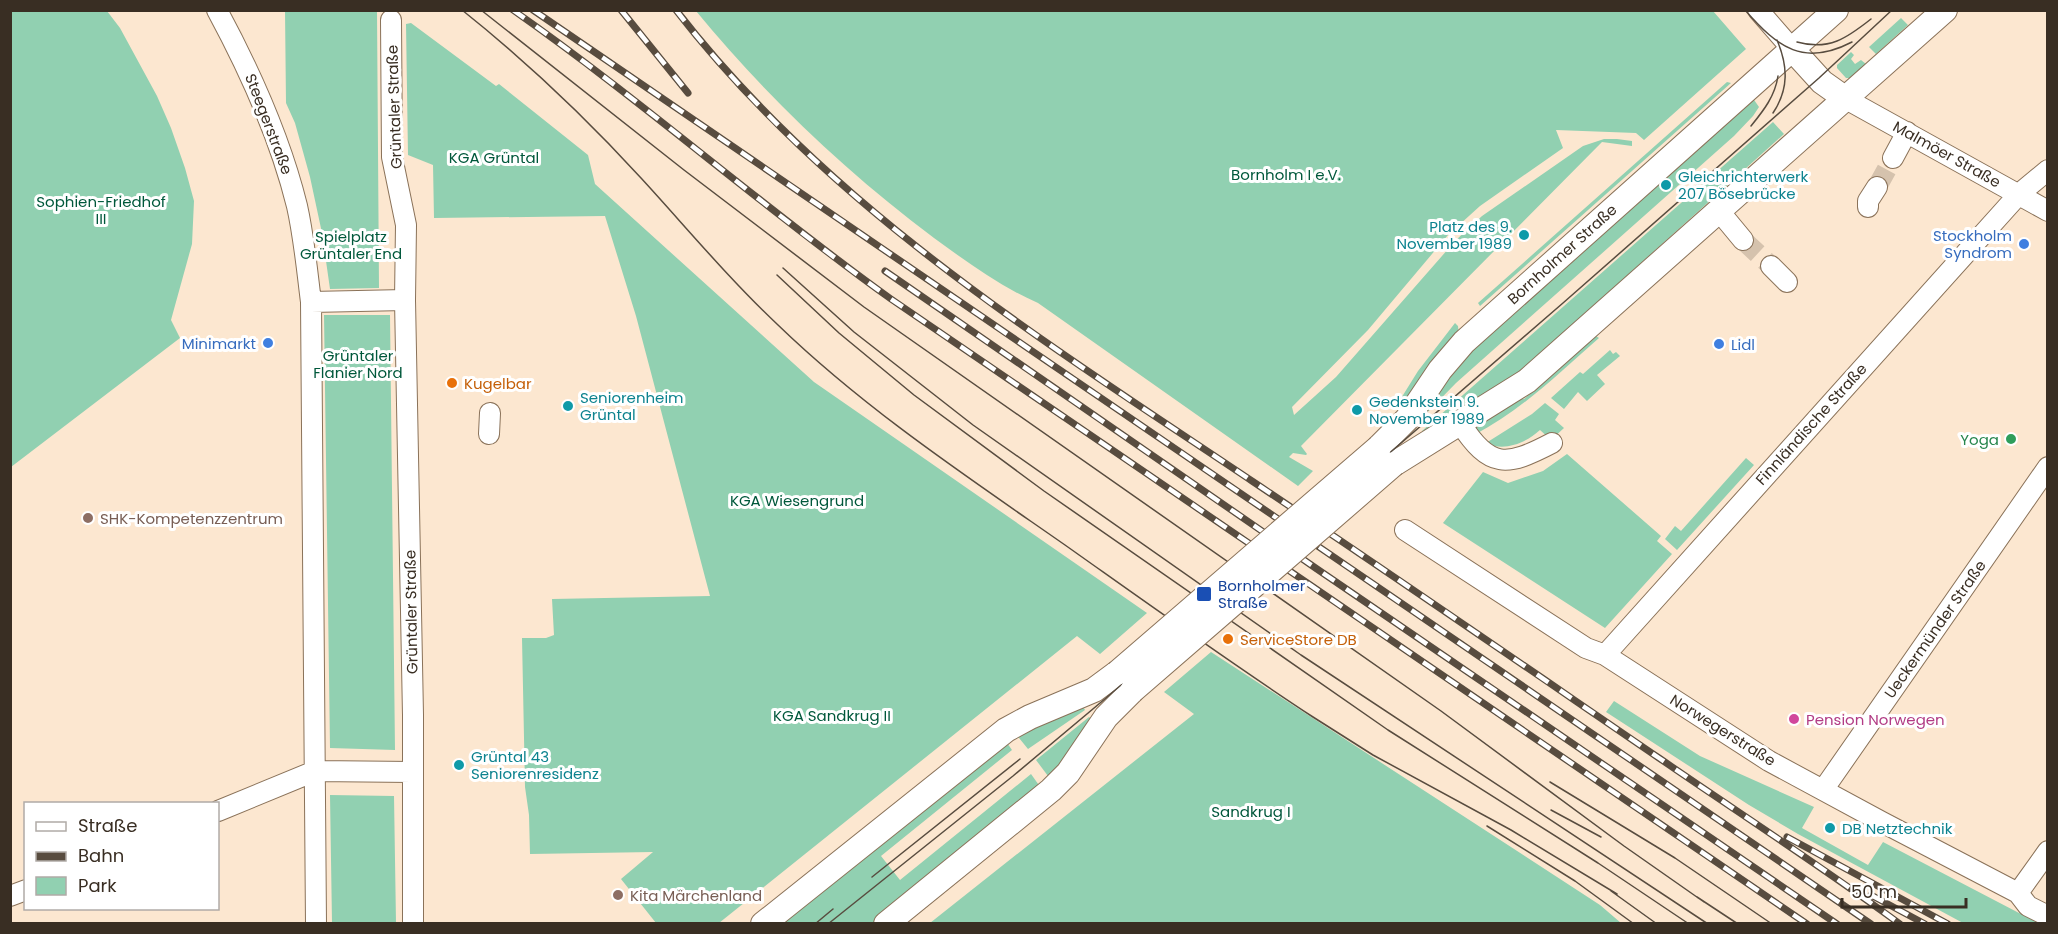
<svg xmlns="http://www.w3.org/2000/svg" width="2058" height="934" font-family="Poppins,sans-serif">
<rect width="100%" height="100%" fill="#fce7d0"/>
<!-- green -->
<path fill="#91d0b1" d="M11,10l96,1 13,17 37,68 14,32 14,40 9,33 -2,43 -21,76 9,18 -169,129z
M285,11h92l2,277 -49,1 -8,-56 -12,-56 -15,-54 -9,-20z
M1713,11l33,38 -102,91 -8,-7 -80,-3 7,18 -83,58 -32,29 -80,95 -76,77 2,8 42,-38 120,-137 26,-24 101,-70 21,-7h13l15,2v5l-30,-4 -301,304 6,8 -1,1 -13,-2 -4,4 24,14 -15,15 -260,-183c-37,-16 -71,-41 -104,-65 -88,-66 -169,-143 -238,-227z
M1901,18l7,7 -32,29 -7,-7z
M411,23l85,63 3,-2 89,71 7,29 219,198 333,231 -47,41 -23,-18 -358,287h-63l-35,-44 32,-27 -123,2 -1,-39 -4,-28 -3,-149h24l8,-3 -2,-36 158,-3 -74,-280 -31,-100 -171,2 -1,-53 -25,-10 -2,-131z
M1851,52l3,3 -3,4 4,5 6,-4 5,4 -15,14h-5l-9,-10v-3z
M1727,82l4,1 -251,223 -2,-3z
M1752,97l7,10 -6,9 -19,20 -278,247 -40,41 43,-62z
M1773,122l11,12 -265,239 -95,59 -2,-1z
M324,315h66l5,435 -65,-2z
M1455,323l3,3 1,10 -60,74 -4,-2 23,-37z
M1596,336l3,2c-40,35 -77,72 -125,97l-1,-9 41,-29 10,2z
M1610,350l3,4 3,-2 4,4 -23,19 8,9 -18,17 -9,-9 -14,17 -13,-11 29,-26 3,2z
M1545,403l14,11 -4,6 9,8 -13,12 -11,-10c-14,13 -36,22 -54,13l46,-29z
M1567,454l94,82 -4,5 15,13 -67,74 -162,-105 40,-51 25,11 35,-12z
M1746,458l8,7 -77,85 -12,-11 10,-13 6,5z
M1211,652l389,253 21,18h-691l264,-209 -30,-22z
M1614,701l86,55 114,51 -12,21 66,37 15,-23 136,71 24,10h-80l-165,-89 -49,-29 -143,-93z
M1082,705l3,5 -57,39 -13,-16z
M1089,717l5,4 -43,59 -15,-20z
M1005,740l7,10 -131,106 19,24 131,-106 10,14 -168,135 -98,1z
M330,795l64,1 2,127h-64z"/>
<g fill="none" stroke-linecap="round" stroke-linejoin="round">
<!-- minor-tunnel -->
<path stroke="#d5c2ad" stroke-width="20" stroke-dasharray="20 10" stroke-linecap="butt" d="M1877,187l16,-29
M1743,240l28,26"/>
<defs>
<path id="minor" d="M217,10c34,63 63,127 80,196 7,31 10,64 14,96l5,622
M1758,10l34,39
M391,20l1,137 14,68 -1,75 8,415v209
M1846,99l202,112
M1893,158l14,-26
M1868,207v-6l9,-14
M1719,211l24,29
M1771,266l16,16
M311,302l94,-2
M1460,423c30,46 46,44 92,20
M489,434l1,-21
M1405,530l181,118 19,7 164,106 113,61 136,71 10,13 20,10
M1605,655l414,-461 29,-24
M1823,790l225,-323
M218,811l97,-40 97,1
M2018,893l30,-42
M10,896l16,-6"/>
<path id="major" d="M1792,49l30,33 24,17
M1379,447l28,-28 33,-49 24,-28 372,-332
M1394,464l133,-83 418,-371
M763,924l243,-194 24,-13 64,-27 23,-17
M886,924l165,-134 17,-17 38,-56 26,-26"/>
</defs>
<!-- minor casing -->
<use href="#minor" stroke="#8a7259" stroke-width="22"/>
<!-- major casing -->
<use href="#major" stroke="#8a7259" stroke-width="26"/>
<!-- minor -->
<use href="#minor" stroke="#fff" stroke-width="20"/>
<!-- major -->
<use href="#major" stroke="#fff" stroke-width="24"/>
<!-- tram -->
<path stroke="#584c3f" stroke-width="1.5" d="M462,10c64,51 124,108 179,168 45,49 88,101 137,147 87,84 188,151 287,220 82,58 164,117 248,172l60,38 138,75 106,64
M481,10l203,160 180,137 577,404 183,135 80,56
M1745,10c33,38 59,57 107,32
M1797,42c32,9 50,-4 74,-23
M1773,113c16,-24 15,-47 4,-73
M1751,126c13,-16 24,-30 27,-50
M783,268l71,64 119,93 328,230 407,269
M777,275l62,58 75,62 130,96 344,239 210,133 91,61
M1550,782l125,76 97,66
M1551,810l50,27
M1487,826l88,55 59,43
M872,877l148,-118
M1611,891l46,33
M1697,897l41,27
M815,924l18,-15
M828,924l185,-148 93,-78 457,-395 256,-225 73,-68"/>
<defs>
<path id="rail" d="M513,10c130,91 249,197 378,289l916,625
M533,10l1338,914
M621,10l67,83
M676,10c153,198 370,333 576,471 136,91 271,184 407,277 80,55 162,108 241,166
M885,271l432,298 520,355
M1787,837l161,87
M1871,895l54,29"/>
</defs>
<!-- rail casing -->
<use href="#rail" stroke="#584c3f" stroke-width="7"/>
<!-- rail -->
<use href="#rail" stroke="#fff" stroke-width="4.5" stroke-dasharray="14" stroke-linecap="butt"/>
<defs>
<path id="major-bridge" d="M1117,673l262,-226
M1132,691l262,-227"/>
</defs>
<!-- major-bridge casing -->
<use href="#major-bridge" stroke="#8a7259" stroke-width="26" stroke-linecap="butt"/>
<!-- major-bridge -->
<use href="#major-bridge" stroke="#fff" stroke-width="24"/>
</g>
<!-- markers -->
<g fill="#0f9aa8" stroke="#fff" stroke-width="2">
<circle cx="1666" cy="185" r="6"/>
<circle cx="1524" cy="235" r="6"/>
<circle cx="568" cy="406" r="6"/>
<circle cx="1357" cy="410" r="6"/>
<circle cx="459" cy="765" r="6"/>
<circle cx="1830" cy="828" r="6"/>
</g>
<g fill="#3f7fe0" stroke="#fff" stroke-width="2">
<circle cx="2024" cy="244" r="6"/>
<circle cx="268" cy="343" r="6"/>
<circle cx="1719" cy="344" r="6"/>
</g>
<g fill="#e8710a" stroke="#fff" stroke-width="2">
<circle cx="452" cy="383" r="6"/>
<circle cx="1228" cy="639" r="6"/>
</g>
<circle fill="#2e9e5b" stroke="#fff" stroke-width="2" cx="2011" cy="439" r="6"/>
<g fill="#8d6e63" stroke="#fff" stroke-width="2">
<circle cx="88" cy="518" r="6"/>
<circle cx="618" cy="895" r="6"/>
</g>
<rect fill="#1a4fb4" stroke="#fff" stroke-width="2" x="1196" y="586" width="16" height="16" rx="3"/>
<circle fill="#d1479c" stroke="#fff" stroke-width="2" cx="1794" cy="719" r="6"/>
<g text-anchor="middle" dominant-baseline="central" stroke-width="6" stroke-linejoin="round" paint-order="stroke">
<!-- street labels -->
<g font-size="15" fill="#392e23" stroke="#fff">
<text transform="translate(394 107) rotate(-92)">Grüntaler Straße</text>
<text transform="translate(269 124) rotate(69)">Steegerstraße</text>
<text transform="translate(1947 154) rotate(29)">Malmöer Straße</text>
<text transform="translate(1562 254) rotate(-42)">Bornholmer Straße</text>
<text transform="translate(1811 424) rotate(-48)">Finnländische Straße</text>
<text transform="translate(411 612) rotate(-91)">Grüntaler Straße</text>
<text transform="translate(1935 629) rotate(-55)">Ueckermünder Straße</text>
<text transform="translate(1723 730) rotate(32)">Norwegerstraße</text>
</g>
<!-- park labels -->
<g font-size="15" fill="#00583b" stroke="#fff">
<text x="494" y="157">KGA Grüntal</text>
<text x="1286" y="174">Bornholm I e.V.</text>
<text x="101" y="201">Sophien-Friedhof<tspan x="101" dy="17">III</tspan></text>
<text x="351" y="236">Spielplatz<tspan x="351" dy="17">Grüntaler End</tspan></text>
<text x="358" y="355">Grüntaler<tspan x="358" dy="17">Flanier Nord</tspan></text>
<text x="797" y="500">KGA Wiesengrund</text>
<text x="832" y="715">KGA Sandkrug II</text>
<text x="1251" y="811">Sandkrug I</text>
</g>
<!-- culture labels -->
<g font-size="15" fill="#0d838f" stroke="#fff" text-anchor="start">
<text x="1678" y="176">Gleichrichterwerk<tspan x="1678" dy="17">207 Bösebrücke</tspan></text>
<text x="1512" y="226" text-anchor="end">Platz des 9.<tspan x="1512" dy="17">November 1989</tspan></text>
<text x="580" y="397">Seniorenheim<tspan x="580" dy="17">Grüntal</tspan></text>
<text x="1369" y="401">Gedenkstein 9.<tspan x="1369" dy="17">November 1989</tspan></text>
<text x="471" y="756">Grüntal 43<tspan x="471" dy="17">Seniorenresidenz</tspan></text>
<text x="1842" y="828">DB Netztechnik</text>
</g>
<!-- shop labels -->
<g font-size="15" fill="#366cbe" stroke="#fff" text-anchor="end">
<text x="2012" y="235">Stockholm<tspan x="2012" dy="17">Syndrom</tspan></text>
<text x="256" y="343">Minimarkt</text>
<text x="1731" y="344" text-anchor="start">Lidl</text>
</g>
<!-- food labels -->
<g font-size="15" fill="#c56008" stroke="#fff" text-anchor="start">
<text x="464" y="383">Kugelbar</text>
<text x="1240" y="639">ServiceStore DB</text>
</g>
<!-- leisure labels -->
<g font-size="15" fill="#27864d" stroke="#fff" text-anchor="end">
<text x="1999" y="439">Yoga</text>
</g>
<!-- education labels -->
<g font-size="15" fill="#785e54" stroke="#fff" text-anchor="start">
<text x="100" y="518">SHK-Kompetenzzentrum</text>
<text x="630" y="895">Kita Märchenland</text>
</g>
<!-- transit labels -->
<g font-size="15" fill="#164399" stroke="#fff" text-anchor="start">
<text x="1218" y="585">Bornholmer<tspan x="1218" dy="17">Straße</tspan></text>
</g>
<!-- hotel labels -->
<g font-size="15" fill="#b23c85" stroke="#fff" text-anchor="start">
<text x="1806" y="719">Pension Norwegen</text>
</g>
</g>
<!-- border -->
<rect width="2058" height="934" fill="none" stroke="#392e23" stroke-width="24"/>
<!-- legend -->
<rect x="24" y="802" width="195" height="108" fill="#ffffff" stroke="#b0aba7" stroke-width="1.5"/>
<rect x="36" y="822" width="30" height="9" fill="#ffffff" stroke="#b0aba7" stroke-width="1.5"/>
<text x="78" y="832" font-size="18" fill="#392e23">Straße</text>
<rect x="36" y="852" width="30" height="9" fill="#584c3f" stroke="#b0aba7" stroke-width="1.5"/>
<text x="78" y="862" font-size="18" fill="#392e23">Bahn</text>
<rect x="36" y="877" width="30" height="18" fill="#91d0b1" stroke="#b0aba7" stroke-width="1.5"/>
<text x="78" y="892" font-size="18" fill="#392e23">Park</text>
<!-- scale -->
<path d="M1842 898v9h124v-9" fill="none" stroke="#392e23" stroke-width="3"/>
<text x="1851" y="898" font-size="18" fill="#392e23" stroke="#ffffff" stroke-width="4.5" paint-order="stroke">50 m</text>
</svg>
